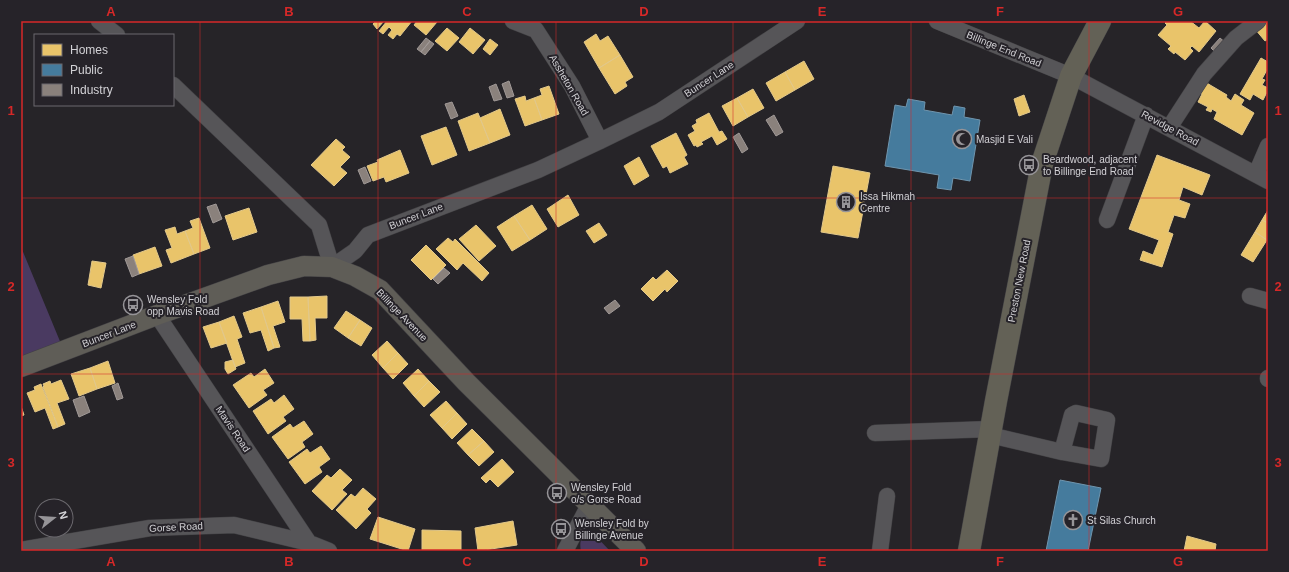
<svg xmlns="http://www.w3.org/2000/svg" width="1289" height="572" font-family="Arial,sans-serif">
<rect width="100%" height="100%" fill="#262428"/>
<!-- green -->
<path fill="#4a3a61" d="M21,247l43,104 -43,16z
M591,531l19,20h-29c-2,-9 0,-17 10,-20z"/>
<!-- homes -->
<path fill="#e9c46a" stroke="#e2c88a" d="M376,21h8l-7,8 -4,-5z
M387,21h25l-12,15 -3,-2 -4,5 -5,-4 4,-5 -3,-3 -6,7 -4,-3z
M417,21h19l1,1 -11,13 -12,-10z
M1167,21h23l9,7 6,-7 11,10 -17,21 -7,-6 -2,2 3,3 -8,9 -10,-8 -1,2 -6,-5 3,-3 -13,-11 9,-10 -2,-2z
M1263,21h3l2,2v16l-3,2 -10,-12z
M447,28l12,10 -12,13 -12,-10z
M470,28l15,12 -12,14 -14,-12z
M596,34l4,7 8,-5 12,19 -21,13 -15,-26z
M490,39l8,6 -8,10 -7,-6z
M620,55l13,22 -8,5 2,4 -12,8 -16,-26z
M1261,58l7,4v6l-6,11 3,1 -3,5 6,3v2l-5,10 -10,-6 -3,6 -10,-6z
M804,61l10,18 -19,11 -10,-18z
M785,72l10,18 -19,11 -10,-18z
M1205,82l22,13 -1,2 5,4 4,-7 9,6 -3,5 13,8 -12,22 -28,-16 3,-7 -5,-3 -1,3 -5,-2 2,-3 -10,-5 4,-8 -3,-2z
M549,86l10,28 -17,6 -8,-22 8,-3 -2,-6z
M753,89l11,19 -16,9 -11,-19z
M1024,95l6,17 -11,4 -5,-17z
M525,96l1,5 8,-3 8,22 -17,6 -10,-27z
M737,98l11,19 -15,9 -11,-20z
M500,109l10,26 -20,8 -10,-25z
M478,113l12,30 -21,8 -11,-30z
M709,113l10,19 3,-1 5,8 -10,6 -5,-9 -11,6 2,2 -6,3 -1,-2 -2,1 -6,-11 7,-4 -3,-5 5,-3 -1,-3z
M446,127l11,28 -25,10 -11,-29z
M676,133l11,22 -3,2 4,7 -18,9 -3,-7 -4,2 -12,-22z
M336,139l9,8 -3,3 8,7 -10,10 7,6 -13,13 -23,-21z
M400,150l9,23 -23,9 -2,-5 -11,4 -6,-15 11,-4 -1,-2z
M1157,155l53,20 -8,20 -19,-8 -4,13 11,4 -5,14 -11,-3 -6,17 5,2 -11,33 -22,-7 3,-9 10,4 6,-15 -30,-11z
M639,157l10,19 -15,9 -10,-19z
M833,166l37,7 -12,65 -37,-6z
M568,195l11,20 -21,12 -11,-18z
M532,205l15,24 -17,11 -16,-24z
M249,208l8,24 -24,8 -8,-24z
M1268,210v13l-6,-3z
M514,216l16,24 -18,11 -15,-24z
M199,218l11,30 -16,6 -9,-23 8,-3 -3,-7z
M1262,220l6,3 -1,17 -12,-8z
M599,223l8,12 -13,8 -8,-12z
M476,225l20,21 -17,15 -20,-22z
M175,227l2,7 8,-3 9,23 -23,9 -5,-13 6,-2 -7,-18z
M1255,232l12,8 -14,22 -12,-7z
M448,238l5,4 2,-3 34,34 -7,8 -19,-18 -6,7 -21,-21z
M426,245l20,20 -15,15 -20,-20z
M155,247l7,19 -23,8 -6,-19z
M92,261l14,2 -5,25 -13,-3z
M667,270l11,11 -11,11 -2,-3 -12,12 -12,-12 12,-12 3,3z
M327,296v22h-12l1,22 -6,1 -2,-44z
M290,297h18l2,44h-7l-1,-22h-12z
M278,301l7,21 -12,4 7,21 -6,1 -13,-41z
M261,307l13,41 -6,3 -7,-21 -11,3 -7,-20z
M346,311l14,9 -12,18 -14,-10z
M234,316l8,21 -5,2 8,24 -10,4 -16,-45z
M360,320l12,8 -11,18 -13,-8z
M219,322l8,21 -16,5 -8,-21z
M387,341l11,12 -15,15 -11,-13z
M398,353l10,11 -15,15 -10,-11z
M233,360l3,9 -8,5 -3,-5v-7z
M108,361l7,22 -18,6 -7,-21z
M90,368l7,21 -18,7 -8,-22z
M265,369l9,14 -11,7 4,5 -18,13 -16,-23 18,-12 3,4z
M418,369l11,12 -15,15 -11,-13z
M61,380l8,19 -12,4 8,21 -7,3 -15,-40 1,-1 -1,-2 7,-3 1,3z
M429,381l11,11 -16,15 -10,-11z
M41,384l17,43 -5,2 -8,-21 -10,4 -8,-19 8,-3 -1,-3z
M284,395l10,14 -11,8 3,4 -18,13 -15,-23 18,-12 3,4z
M446,401l11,12 -15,15 -12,-13z
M21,406l3,9 -3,1z
M457,413l10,11 -15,15 -10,-11z
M304,421l9,13 -11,8 3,5 -17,12 -16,-22 18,-13 3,4z
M472,429l12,12 -16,14 -11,-12z
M484,441l10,11 -15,14 -11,-11z
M321,446l9,13 -11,8 3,5 -17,12 -16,-22 18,-13 3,4z
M502,459l12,13 -16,15 -8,-8 -4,4 -5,-5z
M340,469l12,11 -10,10 5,4 -15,16 -20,-19 15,-16 4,3z
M363,488l13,11 -9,10 4,4 -15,16 -20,-19 15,-16 4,3z
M378,517l37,12 -7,22 -38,-12z
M513,521l4,24 -39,6 -3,-23z
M422,530l39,1v20h-39z
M1187,536l29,8 -1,7h-31z"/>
<!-- public -->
<path fill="#457b9d" stroke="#6f95ae" d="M908,99l17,3 -1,8 28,5 2,-9 11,2 -1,9 16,3 -10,61 -17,-3 -2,12 -14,-2 2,-13 -54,-9 10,-61 11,2z
M1060,480l41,8 -13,63h-42z"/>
<!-- industry -->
<path fill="#8a817c" stroke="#a09997" d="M426,38l4,3 -9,11 -4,-3z
M1220,38l6,5 -9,11 -6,-6z
M430,41l4,3 -9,11 -4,-3z
M509,81l5,15 -7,2 -5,-14z
M496,84l6,15 -8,2 -5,-14z
M452,102l6,14 -7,3 -6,-15z
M774,115l9,17 -7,4 -10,-16z
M739,133l9,16 -6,4 -9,-16z
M365,167l6,14 -7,3 -6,-14z
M216,204l6,15 -9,4 -6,-16z
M133,256l6,18 -7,3 -7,-18z
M444,268l6,5 -12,11 -5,-5z
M615,300l5,6 -11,8 -5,-6z
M118,383l5,15 -6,2 -5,-14z
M84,396l6,16 -11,5 -6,-17z"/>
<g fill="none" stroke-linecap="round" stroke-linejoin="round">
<defs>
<path id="minor" d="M99,21l18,14
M513,21l23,9
M527,21l9,9 36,56 28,55
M937,21l134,55 197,105
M173,85l146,140 13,42 23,-16 13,-16 170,-65 62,-29 59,-29 138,-91
M1169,128l35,-54 32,-36 22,-17
M1256,174l12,-28
M1107,220l39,-105
M1250,296l18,5
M157,315l152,228
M1268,379v-1
M875,433l116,-4
M990,435l72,17 39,7 6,-39 -31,-7 -4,2 -10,37
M21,550l129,-22 84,-3 75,18 20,8
M565,551l24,-46
M880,551l7,-55"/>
<path id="major" d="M21,367l136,-52 111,-40 36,-9 28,1 23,9 25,14 86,92 170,169"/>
<path id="highway" d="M969,551l27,-150 46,-237 29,-88 29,-55"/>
</defs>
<!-- minor casing -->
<use href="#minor" stroke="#424144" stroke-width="17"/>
<!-- major casing -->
<use href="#major" stroke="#424144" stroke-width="21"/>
<!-- highway casing -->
<use href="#highway" stroke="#424144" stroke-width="23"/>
<!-- minor -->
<use href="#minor" stroke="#565558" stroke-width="16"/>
<!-- major -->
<use href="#major" stroke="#5f5d57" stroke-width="20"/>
<!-- highway -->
<use href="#highway" stroke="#636156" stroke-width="22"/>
</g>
<!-- grid -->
<path fill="none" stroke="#d62828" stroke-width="1" stroke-opacity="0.55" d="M200,21v530M378,21v530M556,21v530M733,21v530M911,21v530M1089,21v530M21,198h1247M21,374h1247"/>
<!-- icons -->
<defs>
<symbol id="mosque-ring" viewBox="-11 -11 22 22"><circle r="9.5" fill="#262329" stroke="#969498" stroke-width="1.5"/><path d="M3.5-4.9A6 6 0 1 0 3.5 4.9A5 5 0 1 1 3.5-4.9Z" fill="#969498"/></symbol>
<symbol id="bus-ring" viewBox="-11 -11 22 22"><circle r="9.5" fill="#262329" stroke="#969498" stroke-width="1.5"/><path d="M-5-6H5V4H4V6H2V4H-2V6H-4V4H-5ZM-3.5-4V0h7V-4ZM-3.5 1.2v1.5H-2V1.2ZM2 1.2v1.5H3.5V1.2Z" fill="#969498"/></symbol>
<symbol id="building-ring" viewBox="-11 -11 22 22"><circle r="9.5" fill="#262329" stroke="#969498" stroke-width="1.5"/><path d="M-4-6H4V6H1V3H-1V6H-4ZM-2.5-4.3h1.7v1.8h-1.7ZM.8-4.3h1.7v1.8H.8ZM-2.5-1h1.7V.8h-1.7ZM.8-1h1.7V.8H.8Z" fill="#969498"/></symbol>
<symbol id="church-ring" viewBox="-11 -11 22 22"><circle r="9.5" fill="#262329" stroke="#969498" stroke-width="1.5"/><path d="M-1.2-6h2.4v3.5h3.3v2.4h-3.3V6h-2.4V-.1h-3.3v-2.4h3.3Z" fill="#969498"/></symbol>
</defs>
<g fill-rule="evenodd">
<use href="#mosque-ring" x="951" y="128" width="22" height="22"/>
<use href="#bus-ring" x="1018" y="154" width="22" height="22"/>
<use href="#building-ring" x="835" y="191" width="22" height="22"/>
<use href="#bus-ring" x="122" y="294" width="22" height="22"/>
<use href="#bus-ring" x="546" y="482" width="22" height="22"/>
<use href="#church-ring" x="1062" y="509" width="22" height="22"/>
<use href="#bus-ring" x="550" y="518" width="22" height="22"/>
</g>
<g text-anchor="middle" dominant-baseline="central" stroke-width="4" stroke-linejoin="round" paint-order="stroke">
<!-- street labels -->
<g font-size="10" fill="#d2d1d5" stroke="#262329">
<text transform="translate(1004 49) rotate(22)">Billinge End Road</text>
<text transform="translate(709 79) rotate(-33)">Buncer Lane</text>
<text transform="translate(569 85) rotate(60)">Assheton Road</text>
<text transform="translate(1170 128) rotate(28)">Revidge Road</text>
<text transform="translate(416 216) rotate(-21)">Buncer Lane</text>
<text transform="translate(1019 281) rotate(-79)">Preston New Road</text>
<text transform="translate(402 315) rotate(46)">Billinge Avenue</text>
<text transform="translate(109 334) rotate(-21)">Buncer Lane</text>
<text transform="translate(233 429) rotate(56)">Mavis Road</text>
<text transform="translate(176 527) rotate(-3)">Gorse Road</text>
</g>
<!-- poi labels -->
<g font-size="10" fill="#d2d1d5" stroke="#262329" text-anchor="start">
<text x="976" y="139">Masjid E Vali</text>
<text x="1043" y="159">Beardwood, adjacent<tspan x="1043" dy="12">to Billinge End Road</tspan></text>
<text x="860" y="196">Issa Hikmah<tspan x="860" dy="12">Centre</tspan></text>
<text x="147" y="299">Wensley Fold<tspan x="147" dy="12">opp Mavis Road</tspan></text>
<text x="571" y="487">Wensley Fold<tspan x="571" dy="12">o/s Gorse Road</tspan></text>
<text x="1087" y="520">St Silas Church</text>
<text x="575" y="523">Wensley Fold by<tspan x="575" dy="12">Billinge Avenue</tspan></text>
</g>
</g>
<!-- border -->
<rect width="1289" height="572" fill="none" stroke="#262329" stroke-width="44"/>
<!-- legend -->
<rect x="34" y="34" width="140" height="72" fill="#262329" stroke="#6b696e"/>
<rect x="42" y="44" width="20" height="12" fill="#e9c46a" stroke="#6b696e"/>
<text x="70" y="54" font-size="12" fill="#d2d1d5">Homes</text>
<rect x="42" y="64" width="20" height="12" fill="#457b9d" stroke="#6b696e"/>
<text x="70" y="74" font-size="12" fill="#d2d1d5">Public</text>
<rect x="42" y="84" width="20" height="12" fill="#8a817c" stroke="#6b696e"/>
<text x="70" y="94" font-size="12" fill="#d2d1d5">Industry</text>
<!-- north arrow -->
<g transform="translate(54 518) rotate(73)"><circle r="19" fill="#262329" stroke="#6b696e"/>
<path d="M0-3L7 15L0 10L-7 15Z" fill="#969498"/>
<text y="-6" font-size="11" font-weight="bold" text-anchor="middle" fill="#d2d1d5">N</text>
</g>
<rect x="22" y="22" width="1245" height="528" fill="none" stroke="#d62828" stroke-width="1.5"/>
<g font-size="13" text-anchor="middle" font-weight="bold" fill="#d62828">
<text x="111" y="16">A</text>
<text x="289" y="16">B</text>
<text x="467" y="16">C</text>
<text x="644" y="16">D</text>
<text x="822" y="16">E</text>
<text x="1000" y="16">F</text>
<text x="1178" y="16">G</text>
<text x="11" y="115">1</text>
<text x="1278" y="115">1</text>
<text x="11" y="291">2</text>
<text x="1278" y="291">2</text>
<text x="11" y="467">3</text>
<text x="1278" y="467">3</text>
<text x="111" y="566">A</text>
<text x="289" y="566">B</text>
<text x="467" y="566">C</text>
<text x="644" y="566">D</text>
<text x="822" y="566">E</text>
<text x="1000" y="566">F</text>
<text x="1178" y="566">G</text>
</g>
</svg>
